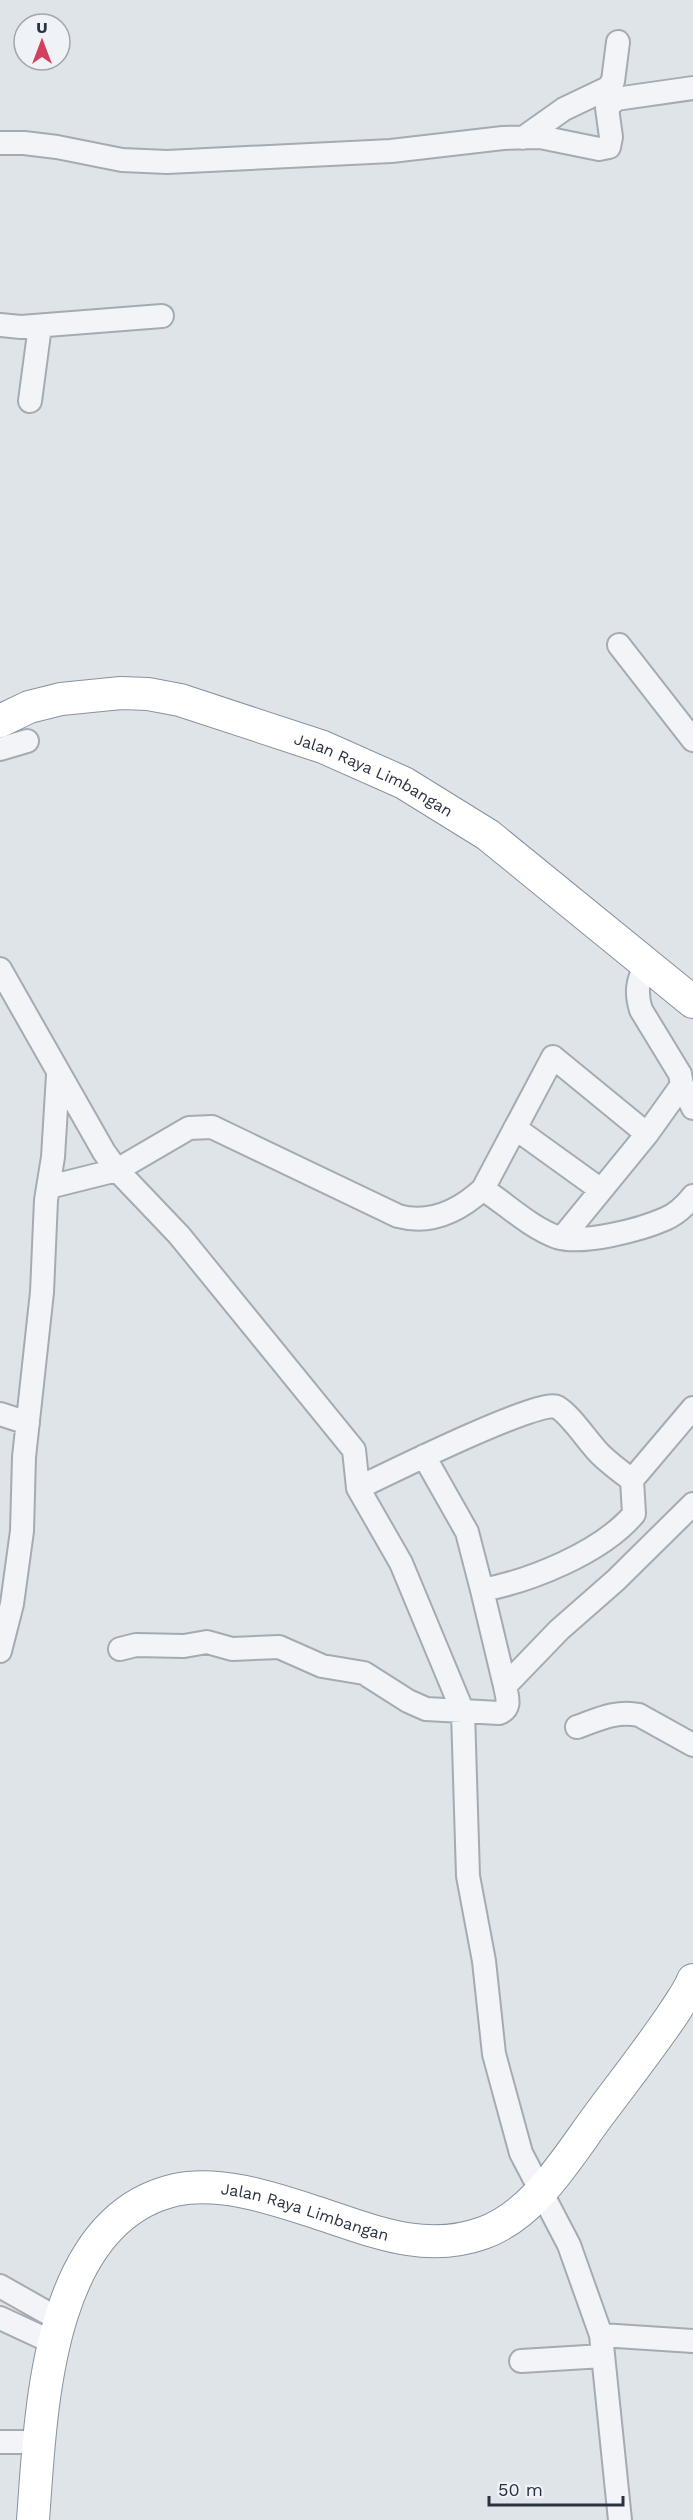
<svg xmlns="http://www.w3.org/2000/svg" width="693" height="2520" font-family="'Work Sans',sans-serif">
<rect width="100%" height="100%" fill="#dfe4e9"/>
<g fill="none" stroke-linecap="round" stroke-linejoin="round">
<defs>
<path id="minor" d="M523,138l41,-29 44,-21 5,-7 5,-39
M0,143h24l33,4 65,13 45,2 224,-11 112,-13 37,-1 59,12 10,-2 2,-10 -4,-29 9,-9 77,-11
M0,325l21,2 141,-11
M30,401l10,-75
M619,645l74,95
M0,749l27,-8
M0,969l104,183 13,18 62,65 175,215 4,38 43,75 62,149 5,164 16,85 10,93 27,99 48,92 32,90 19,185
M682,1085l11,23
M515,1128l86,62
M49,1187l68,-17 72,-42 23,-1 186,89c33,9 61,-5 85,-27l70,-132 94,77
M483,1189c23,15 48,39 74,48 25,8 83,-7 108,-18 12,-5 20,-13 28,-23
M562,1238l85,-104 35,-49 -2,-11 -39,-64c-6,-19 -3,-30 6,-48
M693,1408l-61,72 2,34c-33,39 -104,67 -152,76l23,96 54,-56 57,-50 77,-76
M0,1414l28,9
M424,1456l43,76 15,58
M358,1488c25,-12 182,-90 199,-81 14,8 31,35 43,47 10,10 21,18 32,26
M120,1649l16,-4 48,1 23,-4 25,7 47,-2 43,19 42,7 44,28 18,8 73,4c13,-5 8,-16 6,-27
M0,1651l12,-47 10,-73 2,-74 18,-165 4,-92 7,-43 5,-82
M577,1727c20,-7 39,-17 62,-12l54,30
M0,2286l60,34
M0,2318l52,24
M601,2335l92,6
M521,2361l82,-5
M0,2442h39"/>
<g id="highway">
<path id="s1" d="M0,721l29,-14 32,-8 60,-6 27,1 32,6 143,47 81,36 84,52 205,167"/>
<path id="s2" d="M33,2520c8,-105 12,-300 142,-330 46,-10 100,9 143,23 55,18 107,41 165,20 51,-18 84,-75 115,-117 26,-35 53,-69 77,-105 6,-10 14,-20 18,-31"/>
</g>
</defs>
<!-- minor casing -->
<use href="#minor" stroke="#a4abb3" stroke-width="26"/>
<!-- highway casing -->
<use href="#highway" stroke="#8692a0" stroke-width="34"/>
<!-- minor -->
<use href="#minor" stroke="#f2f4f7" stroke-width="22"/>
<!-- highway -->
<use href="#highway" stroke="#fff" stroke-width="32"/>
</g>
<g text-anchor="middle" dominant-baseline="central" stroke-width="5" stroke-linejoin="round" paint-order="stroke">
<!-- street labels -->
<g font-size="16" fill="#283241" stroke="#eff3f7">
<text stroke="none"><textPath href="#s1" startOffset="393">Jalan Raya Limbangan</textPath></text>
<text stroke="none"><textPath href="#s2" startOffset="518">Jalan Raya Limbangan</textPath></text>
</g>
</g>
<!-- north arrow -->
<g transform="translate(42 42)"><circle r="28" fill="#eff3f7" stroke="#9fa6ae" stroke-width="1.5"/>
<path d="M0-4.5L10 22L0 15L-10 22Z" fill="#d3405e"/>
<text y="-9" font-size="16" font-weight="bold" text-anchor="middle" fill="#283241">U</text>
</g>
<!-- scale -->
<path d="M489 2496v9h134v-9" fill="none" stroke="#283241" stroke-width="3"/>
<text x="498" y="2496" font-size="18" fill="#283241" stroke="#eff3f7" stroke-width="4.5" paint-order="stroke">50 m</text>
</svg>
